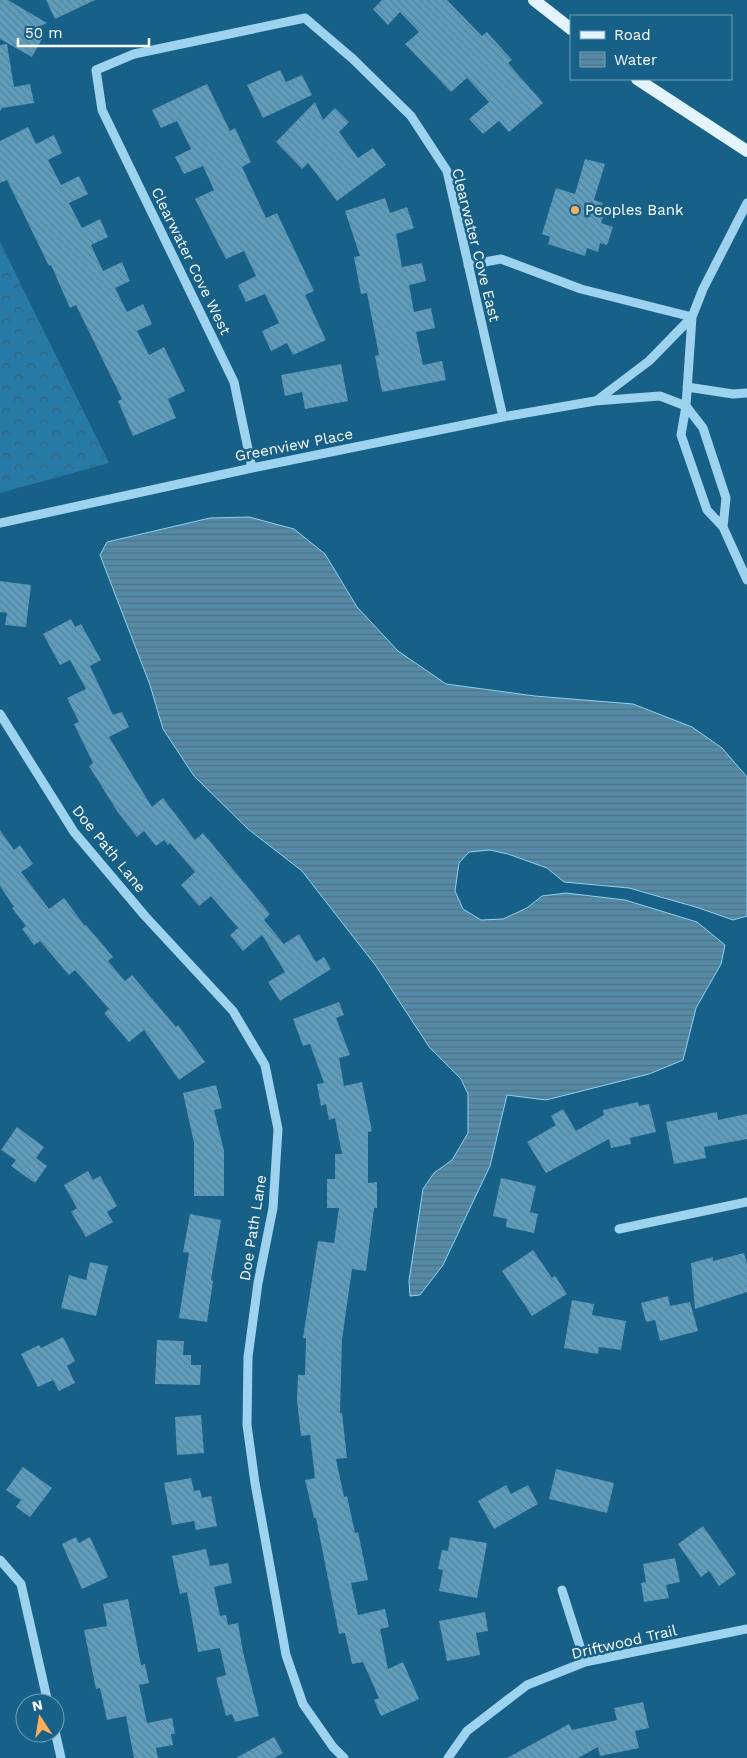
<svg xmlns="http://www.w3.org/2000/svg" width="747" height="1758" font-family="'Work Sans',sans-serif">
<defs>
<pattern id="forest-crowns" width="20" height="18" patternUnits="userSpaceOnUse" patternTransform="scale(1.25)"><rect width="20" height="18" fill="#267aa5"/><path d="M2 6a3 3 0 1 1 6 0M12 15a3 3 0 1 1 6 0" fill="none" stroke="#396378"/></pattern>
<pattern id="water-rules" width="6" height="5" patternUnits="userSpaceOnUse" patternTransform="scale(1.25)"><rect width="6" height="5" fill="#558aa7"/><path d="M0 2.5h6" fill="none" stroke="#517183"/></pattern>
<pattern id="building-back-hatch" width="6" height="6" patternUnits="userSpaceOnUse" patternTransform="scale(1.25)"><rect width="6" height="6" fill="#5e9dbd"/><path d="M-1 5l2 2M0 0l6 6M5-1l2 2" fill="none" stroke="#588195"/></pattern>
</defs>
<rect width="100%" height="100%" fill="#176087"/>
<!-- forest -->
<path fill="url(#forest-crowns)" d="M0,242l109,221 -109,30z"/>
<!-- water -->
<path fill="url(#water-rules)" stroke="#90d1f0" d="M249,517l45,12 31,25 32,53 41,44 48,33 89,12 98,8 59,23 30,21 25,29v139l-14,4 -34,-12 -70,-20 -65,-6 -17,-14 -39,-14 -18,-4 -21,2 -10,11 -4,28 8,18 18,11 22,-1 24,-11 15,-12 24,-3 59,7 72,22 28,23 -4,19 -25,44 -13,52 -34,14 -103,26 -39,-5 -17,71 -47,99 -23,30 -10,1 -1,-15 14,-92 11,-16 18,-13 16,-27v-39l-7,-15 -31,-31 -54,-82 -74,-95 -54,-42 -54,-53 -31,-47 -13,-44 -50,-130 7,-13 103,-24z"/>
<!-- building -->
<path fill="url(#building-back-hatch)" d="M0,0h8l39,23 -18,8 13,8 -10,18 -32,-18z
M46,0h49l-40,19z
M382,0h65l35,36 5,-4 25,28 -4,3 35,40 -34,29 -10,-11 -16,13 -14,-15 20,-17 -22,-24 -16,14 -46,-48 14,-12 -19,-20 -12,13 -15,-16z
M7,44l7,43 16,-3 4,19 -32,5 -2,3v-66z
M280,70l6,12 16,-7 10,20 -49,23 -16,-33z
M207,84l23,47 5,-3 16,34 -9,5 24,51 11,-5 37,78 -9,4 21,45 -33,15 -6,-12 -16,8 -9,-20 17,-8 -14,-29 -19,8 -8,-17 18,-9 -12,-25 -18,8 -31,-60 19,-9 -11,-24 -19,8 -9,-17 16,-8 -14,-28 -16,7 -9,-18z
M315,102l8,18 12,-12 14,14 -10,10 19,26 15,-10 13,17 -49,36 -29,-38 -6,6 -26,-27z
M28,127l8,17 18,-9 8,18 -14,7 13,25 18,-9 9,18 -19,9 13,25 18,-9 8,18 -17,8 12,26 19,-9 8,19 -15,7 12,24 16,-8 9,20 -15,7 12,24 15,-8 21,44 -17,8 8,19 -43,18 -15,-35 4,-2 -46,-94 -6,3 -19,-43 -2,1 -42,-86 -7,3v-42z
M585,159l20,5 -11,36 9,3 -5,13 5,1 -2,6 12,4 -6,18 -7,-2 -2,9 -11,-4 -2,8 -37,-12 2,-7 -8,-3 14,-46 19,6z
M385,198l5,15 17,-6 7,21 -18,6 6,33 20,-4 4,18 -17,4 5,27 17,-4 4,20 -19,4 7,33 19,-4 4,19 -64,12 -7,-36 4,-1 -12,-62 -6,1 -7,-37 6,-1 -15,-45z
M341,364l7,37 -43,8 -3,-17 -17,4 -4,-21z
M0,581l31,4 -5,42 -21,-2 2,-12 -7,-1z
M71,619l4,8 6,-3 20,36 -11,6 23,49 9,-3 7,15 -20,10 43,70 11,-9 32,42 8,-7 67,81 -6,6 20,24 15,-10 17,28 8,-5 7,12 -51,32 -12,-19 17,-10 -23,-37 -19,16 -13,-16 8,-7 -27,-32 -12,10 -18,-21 14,-13 -25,-29 -2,2 -4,-5 -8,6 -12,-15 -7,6 -20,-26 -28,-45 4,-3 -19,-39 5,-2 -12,-24 19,-9 -16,-29 -10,5 -17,-31z
M0,830l14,20 6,-5 13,19 -12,8 28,37 15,-11 21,28 1,-1 27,32 -5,4 17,20 7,-6 44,52 2,-2 27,37 -26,18 -35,-50 -15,12 -25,-29 5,-4 -34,-39 -6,5 -29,-34 -6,4 -12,-16 4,-3 -14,-18 2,-1 -14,-21z
M339,1002l5,13 -8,3 14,37 -11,3 5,28 18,-4 10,49 -4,1v51l9,-1v26h-3l-8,63 -14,-2 -10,71 -2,73h2l5,45 -11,1 8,38 3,-1 8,37 3,-1 10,48 -17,3 7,32 27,-6 4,18 -9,2 8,40 15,-7 16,37 -38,17 -7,-16 5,-2 -16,-36 -11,2 -7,-31 -6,1 -23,-116h-2l-9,-38 10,-2 -5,-43 -9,1 -4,-36 1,-25h7l1,-37h-3l15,-97 16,2 5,-35h-12v-29h8v-25h7l-7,-36 -6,2 -3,-16 -5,2 -4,-22 7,-1 -14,-39 -7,2 -10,-27z
M216,1085l6,23 -8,2 10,41v45h-30v-53l-11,-50z
M638,1102l1,4 10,-2 7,28 -26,6 1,6 -20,4 -2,-9 -63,34 -19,-31 29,-17 -5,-9 12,-7 13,22 28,-16 -1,-5z
M717,1112l1,8 29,-6v25l-43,8 2,11 -32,6 -8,-42z
M17,1127l27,20 -8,11 11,8 -12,17 -24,-17 5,-6 -15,-10z
M88,1171l5,9 7,-4 17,30 -10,6 6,10 -27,15 -15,-25 6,-4 -13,-23z
M501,1178l35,8 -6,26 8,2 -4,19 -28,-6 1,-8 -14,-3z
M190,1214l31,6 -10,60 2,1 -6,41 -28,-4 10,-65 -6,-1z
M533,1250l19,28 3,-2 12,18 -35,22 -30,-45z
M744,1253l3,11v28l-52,17 -4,-46 22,-6v4z
M90,1262l18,4 -12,50 -35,-8 8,-33 17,5z
M668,1296l2,10 20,-4 8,29 -38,10 -5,-21 -9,2 -5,-19z
M572,1300l22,4 -2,11 34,6 -5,29 -22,-3 -1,7 -34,-6z
M63,1337l12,24 -8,5 8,17 -16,8 -6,-11 -15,7 -17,-33 18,-9 2,3z
M157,1340l27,1 -1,14h8v10h10l-1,20 -45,-1z
M201,1415l3,38 -27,2 -2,-38z
M23,1467l29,21 -22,29 -14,-10 5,-7 -15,-10z
M556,1469l58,14 -7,30 -58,-14z
M191,1478l3,13 6,-1 2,8 9,-2 6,30 -21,4 -2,-9 -22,4 -8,-42z
M506,1485l5,9 17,-9 10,19 -44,25 -16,-28z
M703,1526l33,48 -17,12 -10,-15 -8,6 -23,-33z
M76,1537l3,6 11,-6 18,40 -26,12 -20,-45z
M450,1537l37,6 -10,55 -38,-7 4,-21 -5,-1 4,-19 6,1z
M206,1549l4,17 18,-3 4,20 -18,4 6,29 6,-1 2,10 10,-2 5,29 16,64 -24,6 -3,-8 -6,2 -10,-38 10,-3 -6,-27 -22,4 -11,-60 -7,2 -8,-38z
M675,1558l5,24 -14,3 3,13 -25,4 -3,-19 5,-1 -3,-18z
M128,1599l13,66 4,-1 4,19 -10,2 8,38 25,-5 3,16h-4l2,11 -17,3 2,10h-24l-8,-42 -19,4 -7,-32 -4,1 -12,-59 23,-4 -4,-22z
M485,1612l3,19 -12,2 4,22 -33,6 -8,-40z
M643,1702l6,26 -14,3 4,17 -39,8 -2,-9 -20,11h-71l62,-34 3,6 45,-10 -3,-12z
M274,1737l9,16 -9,5h-38z"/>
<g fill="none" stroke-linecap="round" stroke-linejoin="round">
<!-- minor -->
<path stroke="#9dd3ee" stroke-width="9" d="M747,203l-44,86 -11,28 -6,89 -5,29 26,75 16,17 24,53
M468,265l33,-6 80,30 111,28
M687,387l46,7 14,-1
M596,401l53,-40 43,-44
M686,406l17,22 23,70 -3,29
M252,468l-18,-86 -132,-272 -6,-40 38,-16 171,-36 48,41 58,57 36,55 56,246
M0,523l252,-55 251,-51 92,-16 65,-5 26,10
M0,714l74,118 71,84 88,95 32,54 13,64 -5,79 -15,75 -10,74 -1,68 8,58 31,172 17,49 30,43 11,11
M619,1229l128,-27
M0,1560l21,24 27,119
M562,1590l23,72
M55,1731l6,27
M448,1758l19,-27 60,-46 58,-23 162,-33"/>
<!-- major -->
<path stroke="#e4f4ff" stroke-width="12" d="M534,0l37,29
M637,79l110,72"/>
</g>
<!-- markers -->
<circle fill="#ffad5a" stroke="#176087" stroke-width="2" cx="575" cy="210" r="5"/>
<g text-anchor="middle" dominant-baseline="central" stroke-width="5" stroke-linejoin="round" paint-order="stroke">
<!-- poi labels -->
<g font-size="15" fill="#fff" stroke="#176087" text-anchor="start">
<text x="585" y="210">Peoples Bank</text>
</g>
<!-- street labels -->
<g font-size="15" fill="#fff" stroke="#176087">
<text transform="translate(476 245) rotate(76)">Clearwater Cove East</text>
<text transform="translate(191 261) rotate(64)">Clearwater Cove West</text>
<text transform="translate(294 445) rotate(-11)">Greenview Place</text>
<text transform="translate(109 849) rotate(51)">Doe Path Lane</text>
<text transform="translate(253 1228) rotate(-81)">Doe Path Lane</text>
<text transform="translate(624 1642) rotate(-13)">Driftwood Trail</text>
</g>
</g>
<!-- legend -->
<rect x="570" y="15" width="162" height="65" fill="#176087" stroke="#74a0b7"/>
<rect x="580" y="31" width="25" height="8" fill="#e4f4ff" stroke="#74a0b7"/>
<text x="614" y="40" font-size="15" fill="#ffffff">Road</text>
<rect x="580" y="52" width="25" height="15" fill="url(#water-rules)" stroke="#74a0b7"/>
<text x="614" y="65" font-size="15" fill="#ffffff">Water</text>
<!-- north arrow -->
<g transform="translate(40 1718) rotate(348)"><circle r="24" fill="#176087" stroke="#74a0b7"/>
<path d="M0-4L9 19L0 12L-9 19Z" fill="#ffad5a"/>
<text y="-8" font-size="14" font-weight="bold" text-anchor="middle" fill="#ffffff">N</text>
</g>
<!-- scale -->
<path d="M18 38v8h131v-8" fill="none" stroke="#ffffff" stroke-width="2.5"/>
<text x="25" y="38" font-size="15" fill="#ffffff" stroke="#176087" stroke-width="4" paint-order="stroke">50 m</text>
</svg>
